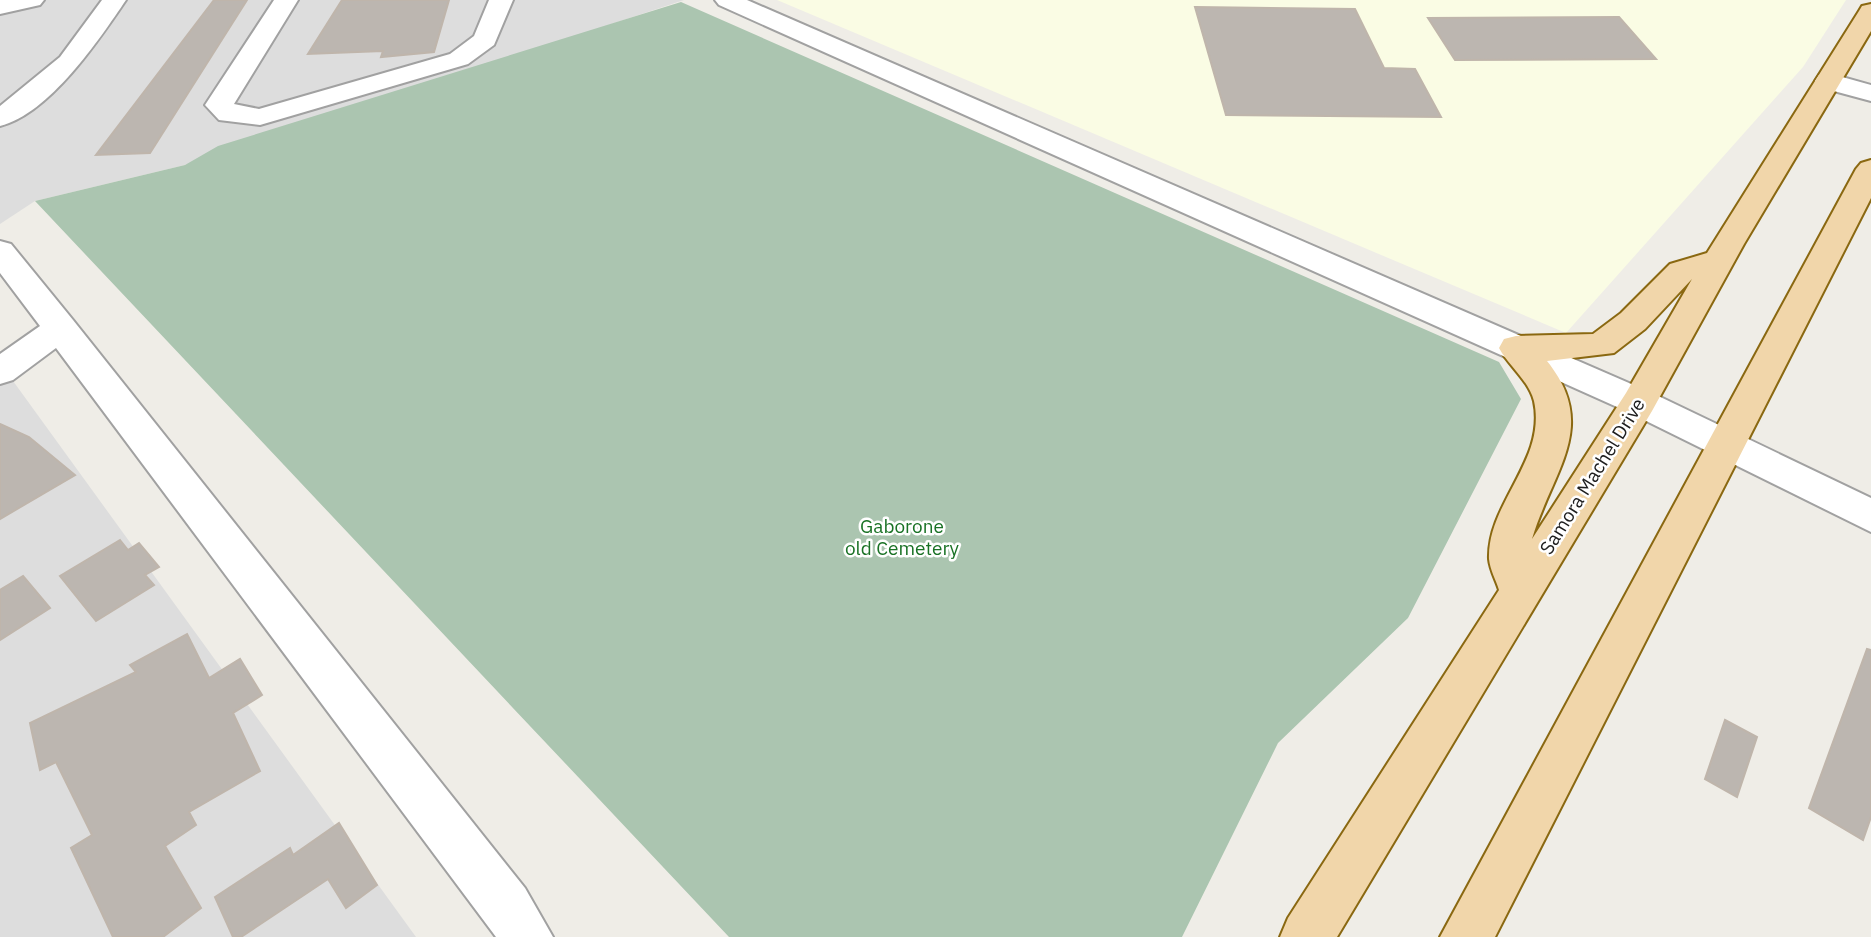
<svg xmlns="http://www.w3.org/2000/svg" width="1871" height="937" font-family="'IBM Plex Sans',sans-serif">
<rect width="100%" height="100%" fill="#efede7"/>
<!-- residential -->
<path fill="#ddd" d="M0,0h684l-499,165 -150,36 -35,23z
M0,363l416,574h-416z"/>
<!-- education -->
<path fill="#fafce4" d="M777,0h1069l-43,67 -237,266z"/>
<!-- cemetery -->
<path fill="#abc5b0" d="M681,2l818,360 22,37 -113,219 -130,125 -96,194h-453l-694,-736 150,-36 33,-19z"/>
<!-- building -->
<path fill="#bcb6b0" stroke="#bfb5ab" stroke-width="2" d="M214,0h33l-97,153 -54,2z
M342,0h107l-15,52 -53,5 2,-6 -75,3z
M1195,7l160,2 29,59 31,1 26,48 -215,-2z
M1619,17l37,42 -201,1 -27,-42z
M0,424l29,13 46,38 -75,44z
M120,540l8,10 11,-7 20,24 -14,8 9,10 -58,36 -36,-45z
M23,576l27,32 -50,32v-50z
M187,634l22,44 31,-19 22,36 -29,18 27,58 -71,41 7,13 -31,21 36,62 -38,29h-50l-42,-89 21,-13 -36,-73 -16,8 -10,-47 106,-51 -6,-7z
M1867,649l4,1v167l-8,23 -54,-32z
M1725,720l32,17 -20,60 -32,-18z
M339,823l38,62 -31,23 -18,-29 -87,58h-8l-18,-40 75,-49 3,7z"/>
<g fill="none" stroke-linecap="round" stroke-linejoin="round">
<defs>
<path id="minor" d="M0,0h44l-4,5 -40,9z
M102,0h24c-27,40 -77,114 -126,126v-20l60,-49z
M274,0h24l-64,104 25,5 191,-55 24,-18 15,-36h24l-19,45 -26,19 -208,61 -41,-5 -14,-15z
M715,0h32l905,393 219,105v34l-245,-121 -907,-406z
M1828,73l43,12v16l-52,-14 -4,-6 4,-6z
M0,241l11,3 62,76 452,568 28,49h-57l-440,-589 -43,32 -13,4v-30l40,-28 -40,-53z"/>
<path id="major" d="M1871,4v27l-127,213 -92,167 -315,526h-57l8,-19 211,-328c-3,-10 -9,-20 -10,-31 -2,-56 58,-99 45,-158 -5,-20 -25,-35 -35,-53l5,-9 12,-3 77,-2 28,-21 49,-49 37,-11 152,-242 3,-5zM1692,279l-66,114 -94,146c20,-68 68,-112 15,-178l67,-8 31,-24z
M1871,160v38l-376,739h-55l416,-768 5,-6z"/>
</defs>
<!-- minor casing -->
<use href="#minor" stroke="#a1a1a1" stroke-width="4"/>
<!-- major casing -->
<use href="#major" stroke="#8a6811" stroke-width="4"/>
<!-- minor -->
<use href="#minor" fill="#fff" fill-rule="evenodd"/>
<!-- major -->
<use href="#major" fill="#f1d6aa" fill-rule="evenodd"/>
</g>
<g text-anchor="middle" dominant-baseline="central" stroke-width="5" stroke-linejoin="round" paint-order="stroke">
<!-- street labels -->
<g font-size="19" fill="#202020" stroke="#fff">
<text transform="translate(1592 476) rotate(-58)">Samora Machel Drive</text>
</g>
<!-- park labels -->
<g font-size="19" fill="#197225" stroke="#fff">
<text x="902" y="526">Gaborone<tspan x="902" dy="22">old Cemetery</tspan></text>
</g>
</g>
</svg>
